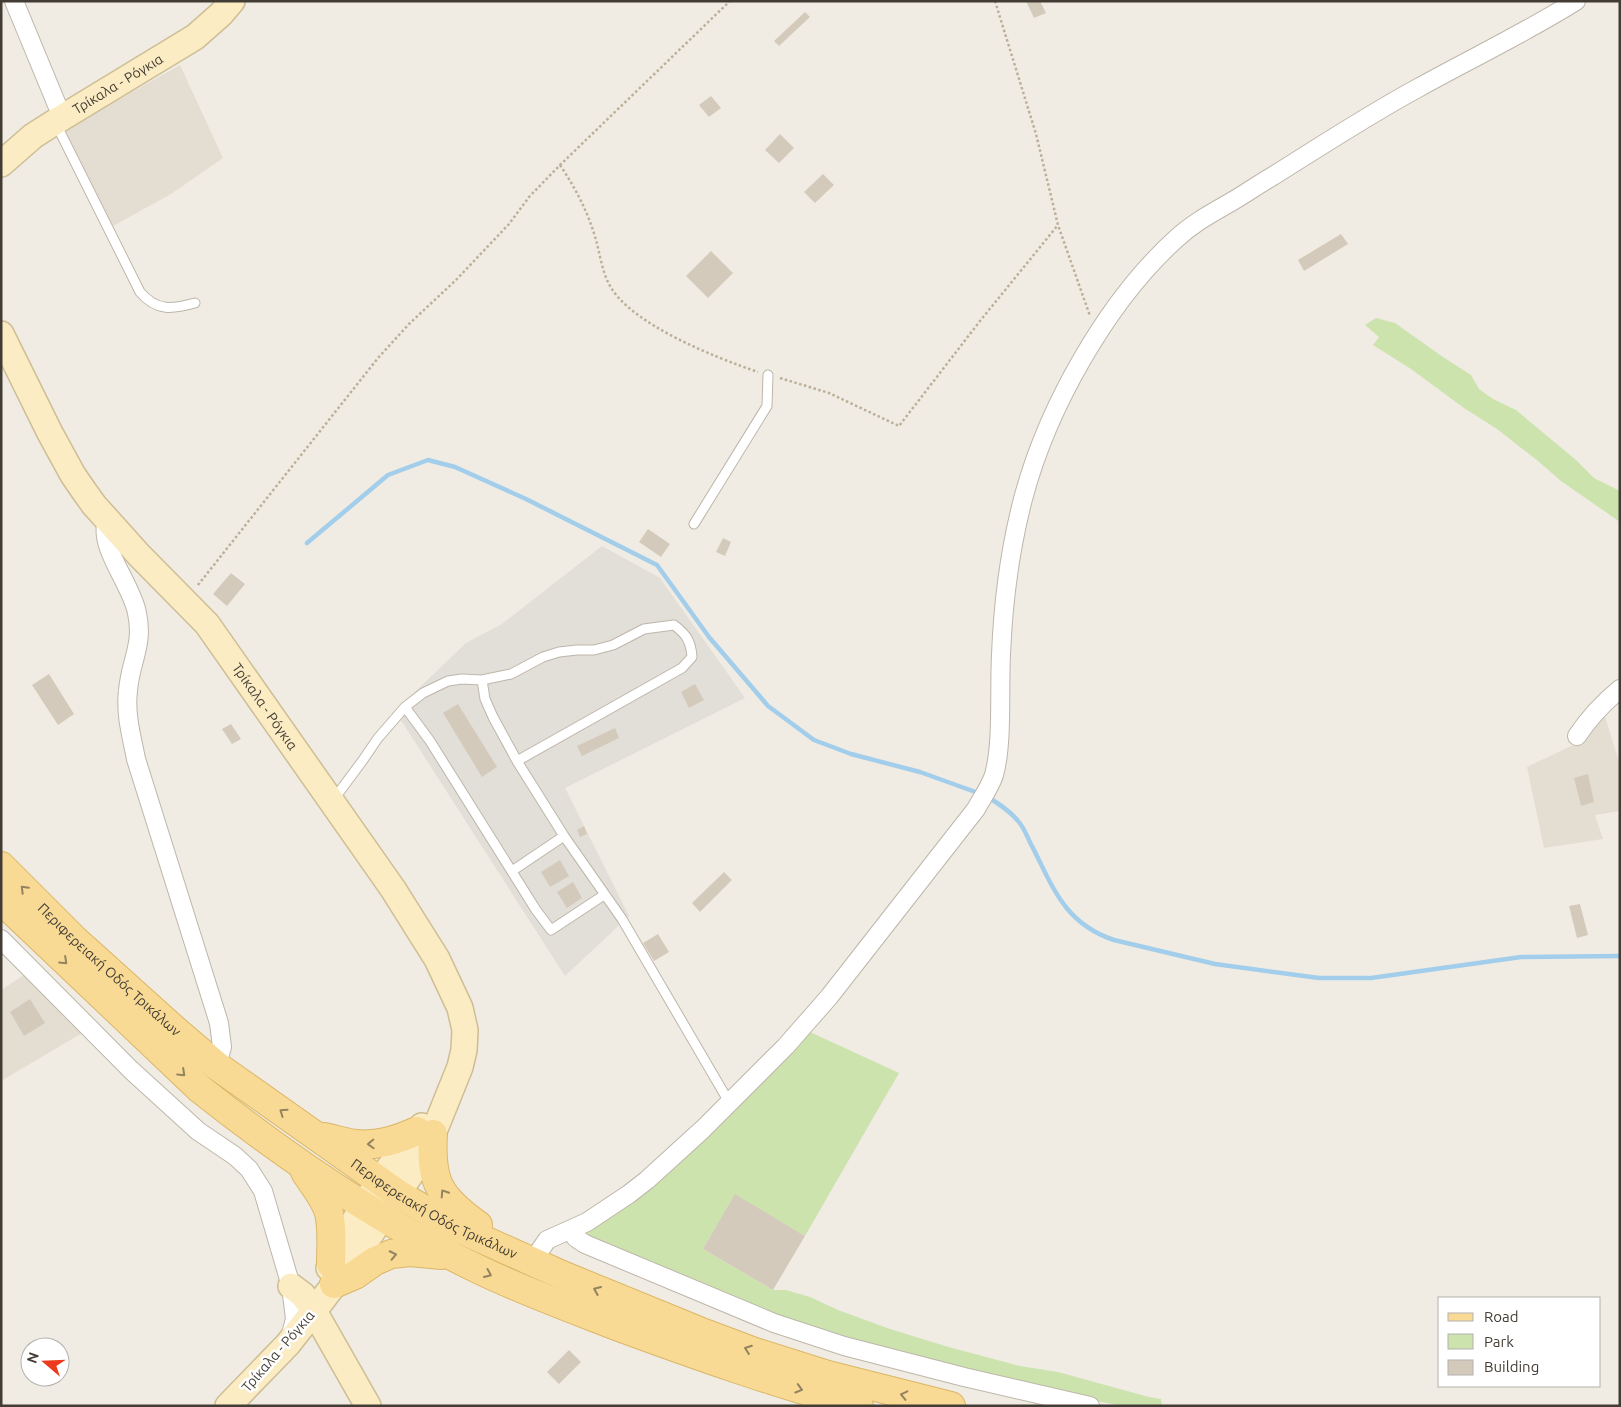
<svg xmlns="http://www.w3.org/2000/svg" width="1621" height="1407" font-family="Ubuntu,sans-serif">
<rect width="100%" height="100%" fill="#f0ece3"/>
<!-- residential -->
<path fill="#e4ded2" d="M180,65l43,93 -52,36 -58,32 -48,-96z
M1603,710l17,55v46l-25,4 8,24 -59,9 -17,-81 46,-22 13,-19z
M27,973l57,59 -83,49v-91z"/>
<!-- industrial -->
<path fill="#e2ded8" d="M602,546l58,32 85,120 -180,90 64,128 -64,60 -170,-265 71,-68 36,-19z"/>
<!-- green -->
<path fill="#cce3ae" d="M1376,318l19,5 48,34 28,18 8,14 14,10 23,11 60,50 18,18 26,13v31l-59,-41 -23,-20 -41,-32 -33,-21 -53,-39 -38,-24 6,-8 -14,-12z
M810,1032l89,41 -94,163 -70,-41 -32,54 70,41h13l24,7 28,13 52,19 55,17 75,20 38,6 91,25 12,2 1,7h-38l-61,-11 -269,-69 -212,-90 3,-6 39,-21 53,-43 55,-54z"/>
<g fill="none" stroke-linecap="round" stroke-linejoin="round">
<!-- stream -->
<path stroke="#a2ceeb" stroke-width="4.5" d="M307,543l81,-68 40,-15 27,7 71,32 131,66 52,72 59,69 46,34 37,14 69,18 61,22
M988,797c11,7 22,14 30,24 7,7 10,19 15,27 21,42 33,76 81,92l101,24 104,14h52l150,-21 99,-1"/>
</g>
<!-- building -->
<path fill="#d4cabc" d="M1026,1h14l6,12 -12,5z
M805,12l5,5 -31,29 -5,-5z
M711,96l10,12 -12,9 -10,-12z
M780,134l14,14 -15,15 -14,-13z
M823,174l11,11 -19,18 -11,-11z
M1341,234l7,10 -44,27 -6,-11z
M711,251l22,22 -25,25 -22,-22z
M648,529l22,15 -9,13 -22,-15z
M723,538l8,4 -6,14 -9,-4z
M231,573l14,11 -18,22 -14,-12z
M49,674l25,40 -16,11 -26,-40z
M695,684l9,16 -15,8 -8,-16z
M458,704l39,63 -15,10 -39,-64z
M231,724l10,15 -9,5 -10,-15z
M615,728l4,10 -37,18 -5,-10z
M1588,774l6,28 -13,4 -7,-28z
M584,826l3,8 -7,3 -3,-7z
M560,860l9,16 -19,11 -9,-15z
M724,872l8,8 -32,32 -8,-9z
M573,882l9,16 -15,10 -10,-16z
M1580,904l8,31 -11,3 -8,-32z
M658,934l11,18 -15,9 -11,-18z
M30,999l15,24 -21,13 -14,-24z
M735,1194l70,42 -32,54 -70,-41z
M569,1350l12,12 -22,22 -12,-12z"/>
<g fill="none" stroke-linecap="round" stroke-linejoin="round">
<defs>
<path id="lane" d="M56,124l84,168c17,20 33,17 55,11
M694,524l73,-118 1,-31
M482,680l3,19 8,18 24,44 47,75 58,83 107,183
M405,707l25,34 106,169 15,20 53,-35
M334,799l29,-39 15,-22 27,-31 18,-14 25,-12 14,-2 20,1 29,-6 32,-17 16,-5 18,-2h17l19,-5 31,-16 30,-4c12,9 17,16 18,32l-10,11 -165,93
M512,871l52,-35"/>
<path id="street" d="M14,1l48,116
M107,521c-9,26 25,64 30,92 7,33 -7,48 -9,78 -3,23 4,47 8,68l83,264 3,24 -5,19
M1577,736c12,-18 26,-33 43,-47
M1,939l130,131 67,61 37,25 14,13 14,22 28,95 4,33 -5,19
M570,1230l6,8 9,6 189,79 70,23 120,31 126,29
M532,1262l15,-22 40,-18 42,-28 18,-14 56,-51 83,-83 43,-49 147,-188c6,-11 14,-22 18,-34 9,-33 5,-84 7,-120 2,-52 9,-106 22,-156 24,-91 84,-198 154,-261 16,-15 35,-25 54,-36 14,-8 28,-18 42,-26 48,-30 95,-61 145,-88 52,-29 107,-55 158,-87"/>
<g id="secondary">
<path id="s1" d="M1,164l32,-28 22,-14 140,-85 26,-23 11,-13"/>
<path id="s2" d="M1,334l49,99 23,42 11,16 10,14 45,50 68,69 186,265 44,70 23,49 5,22 -1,20 -4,17 -27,67 -12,25 -63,94 -44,58 -26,33 -60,62"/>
<path d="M329,1268l34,-63 33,-47 26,-32"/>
<path d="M291,1286l12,9 11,16 54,95"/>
</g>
<g id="primary">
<path id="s3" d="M1,866l75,75 100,90 41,35 181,128 53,31 111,50 137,56 56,21 73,23 123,31"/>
<path d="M1,900l199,189c87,69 181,134 282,182 44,21 91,38 137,56 79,29 158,57 240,79"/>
<path d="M433,1134c-3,48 6,63 45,91"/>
<path d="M324,1137c11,2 21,6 32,7 22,2 41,-4 61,-13"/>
<path d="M305,1172c8,13 20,26 24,41 4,16 2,34 2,51"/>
<path d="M334,1284l21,-9 20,-14 16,-7 19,-2 32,3"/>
</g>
</defs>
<!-- lane casing -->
<use href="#lane" stroke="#beb6aa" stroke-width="11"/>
<!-- street casing -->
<use href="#street" stroke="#beb6aa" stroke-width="20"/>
<!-- secondary casing -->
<use href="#secondary" stroke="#cebe95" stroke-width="28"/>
<!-- primary casing -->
<use href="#primary" stroke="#dbb666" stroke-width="30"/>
<!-- path -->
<path stroke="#bcaf99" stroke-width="2.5" stroke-dasharray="2.5 2.5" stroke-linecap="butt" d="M995,1l41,133 22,91 32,91
M560,165c16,24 28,47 36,75 4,14 6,31 13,44 20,40 108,74 149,88
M780,378l49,15 70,33 81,-105 78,-96
M198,585l180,-227 31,-34 47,-44 53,-56 20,-27 31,-32 170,-164"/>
<!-- lane -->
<use href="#lane" stroke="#fff" stroke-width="9"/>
<!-- street -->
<use href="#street" stroke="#fff" stroke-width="18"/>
<!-- secondary -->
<use href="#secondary" stroke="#fbecc3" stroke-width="25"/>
<!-- primary -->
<use href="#primary" stroke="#f8da95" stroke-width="28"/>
</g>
<!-- one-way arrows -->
<defs><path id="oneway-chevron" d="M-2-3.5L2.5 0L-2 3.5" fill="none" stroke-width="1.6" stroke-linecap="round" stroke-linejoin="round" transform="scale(1.25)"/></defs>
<g stroke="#948360">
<use href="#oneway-chevron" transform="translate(24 889) rotate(-135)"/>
<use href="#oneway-chevron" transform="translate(64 961) rotate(43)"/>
<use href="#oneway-chevron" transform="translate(182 1073) rotate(43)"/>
<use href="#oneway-chevron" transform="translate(283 1112) rotate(-145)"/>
<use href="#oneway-chevron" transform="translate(371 1144) rotate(178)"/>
<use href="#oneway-chevron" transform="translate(444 1193) rotate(-123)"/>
<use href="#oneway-chevron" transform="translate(393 1255) rotate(-12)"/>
<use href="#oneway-chevron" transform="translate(488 1274) rotate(24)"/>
<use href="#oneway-chevron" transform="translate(597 1290) rotate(-157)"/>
<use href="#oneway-chevron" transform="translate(748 1349) rotate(-160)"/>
<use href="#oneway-chevron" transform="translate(799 1389) rotate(16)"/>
<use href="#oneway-chevron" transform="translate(904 1395) rotate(-167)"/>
</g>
<g text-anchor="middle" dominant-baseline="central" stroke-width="5" stroke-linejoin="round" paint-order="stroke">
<!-- street labels -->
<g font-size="14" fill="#423c34" stroke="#fff">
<text stroke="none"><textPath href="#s1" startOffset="142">Τρίκαλα - Ρόγκια</textPath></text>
<text stroke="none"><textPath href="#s2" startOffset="460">Τρίκαλα - Ρόγκια</textPath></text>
<text stroke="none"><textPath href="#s3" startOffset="150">Περιφερειακή Οδός Τρικάλων</textPath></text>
<text stroke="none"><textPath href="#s3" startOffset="555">Περιφερειακή Οδός Τρικάλων</textPath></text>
<text transform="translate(278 1351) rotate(-49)">Τρίκαλα - Ρόγκια</text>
</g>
</g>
<!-- border -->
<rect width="1621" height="1407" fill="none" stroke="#423c34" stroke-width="5"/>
<!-- legend -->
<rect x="1438" y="1297" width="162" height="90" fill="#ffffff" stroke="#b3b1ae"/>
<rect x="1448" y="1313" width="25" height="8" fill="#f8da95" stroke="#b3b1ae"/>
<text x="1484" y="1322" font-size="15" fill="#423c34">Road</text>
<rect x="1448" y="1334" width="25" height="15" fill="#cce3ae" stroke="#b3b1ae"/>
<text x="1484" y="1347" font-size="15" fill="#423c34">Park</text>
<rect x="1448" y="1360" width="25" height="15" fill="#d4cabc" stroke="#b3b1ae"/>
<text x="1484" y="1372" font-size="15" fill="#423c34">Building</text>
<!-- north arrow -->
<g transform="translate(45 1362) rotate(289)"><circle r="24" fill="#ffffff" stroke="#b3b1ae"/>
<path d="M0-4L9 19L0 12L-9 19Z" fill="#ed391e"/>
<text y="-8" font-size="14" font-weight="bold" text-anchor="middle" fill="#423c34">N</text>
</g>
</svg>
